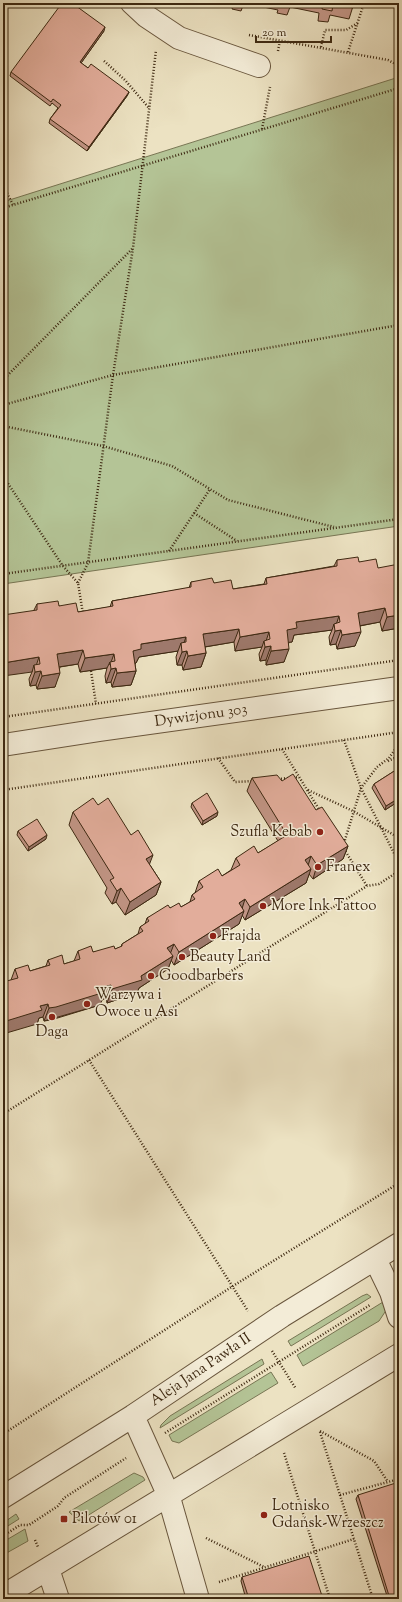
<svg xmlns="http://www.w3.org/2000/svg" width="402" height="1602" font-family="'Sorts Mill Goudy',serif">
<rect width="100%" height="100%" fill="#ece2c2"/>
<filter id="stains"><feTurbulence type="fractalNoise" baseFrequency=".005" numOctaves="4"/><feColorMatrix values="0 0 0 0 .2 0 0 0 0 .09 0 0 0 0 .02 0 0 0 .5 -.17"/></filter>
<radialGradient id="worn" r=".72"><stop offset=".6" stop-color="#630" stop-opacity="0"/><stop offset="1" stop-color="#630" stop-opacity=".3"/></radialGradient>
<!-- green -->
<path fill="#b4c496" stroke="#787654" d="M399,77v449l-396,58v-382z
M367,1294l4,3 -80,49 -3,-5 74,-45z
M383,1302l4,7 -8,12 -76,45 -6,-11z
M262,1359l2,5 -104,64 1,-3 9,-9z
M271,1372l7,11 -99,60 -7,-2 -3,-6z
M134,1473l9,4 2,3 -66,41 -10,-9z
M16,1514l3,5 -16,10v-6z
M25,1529l3,12 -25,14v-13z"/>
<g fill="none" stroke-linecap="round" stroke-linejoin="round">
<defs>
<path id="minor" d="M132,3l14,13 33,22 80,28
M3,745l97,-15 299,-42
M375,1259l16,33 8,25
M133,1416l35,78 30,105
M3,1497l130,-81 149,-100 117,-72
M48,1569l10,30
M3,1596l396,-241"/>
</defs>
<!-- minor casing -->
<use href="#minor" stroke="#69563d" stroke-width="24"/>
<!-- path -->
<path stroke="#3d2811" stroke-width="2.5" stroke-dasharray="1 2" stroke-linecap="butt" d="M249,35l139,25 11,6
M321,47l4,-17h21l12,-7
M278,51l2,-11
M348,52l16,-49
M104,61l21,19 24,28
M262,129l8,-42
M3,185l10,20
M3,208l396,-120
M3,380l130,-132
M3,405l110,-30 286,-50
M3,426l100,20 69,20 56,34 106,27
M3,476l60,90 15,17 5,31
M194,513l43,28
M169,551l41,-62
M3,574l396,-55
M78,583l10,-20 25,-188 20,-127 23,-198
M91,671l5,33
M3,717l396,-57
M344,740l17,48 38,75
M282,749l38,62
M218,758l17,24 18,-1
M388,761l11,-5
M278,779l21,-2
M3,790l396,-58
M308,790l45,21 46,27
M344,843l17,-55 16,-21 12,-9 10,-14
M344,849l23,37
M89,1060l159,251
M3,1114l364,-228 12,-2 20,-13
M272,1351l24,38
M320,1431l54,30 14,21
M320,1432l53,167
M165,1433l205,-128
M3,1434l230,-148 166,-103
M284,1453l46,146
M340,1495l59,-16
M3,1536l17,-11h9l29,-19 6,-8 62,-40
M206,1538l58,29
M35,1540l3,7
M219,1582l135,-43"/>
<!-- minor -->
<use href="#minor" stroke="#f3ecd7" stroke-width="22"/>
</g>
<!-- wall -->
<path fill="#c29585" stroke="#3d2811" d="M188,3h9l-2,4 -8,-2z
M218,3h26l-3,8 -9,-2 1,-3z
M244,3h110l-5,16 -19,-4 -2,7 -10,-1 1,-8 -29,-6 -3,8 -10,-2 1,-3z
M104,31l-23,32 7,5 41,24 -2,4 -40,55 -38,-28 1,-4 8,-11 -6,-5 -2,3 -40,-30 1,-4z
M337,560l22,2 19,6 21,60 -17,3 -2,-9 -20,4 -5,20 -18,3 -1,-5 -6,1 -1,-8 3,-7 -38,5 -2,7h-3l-5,20 -18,3v-5l-6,1 -1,-7 3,-7 -27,4 -1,-9 -29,5 1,6 -5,14 -18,3 -1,-5h-5l-1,-8 2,-6 -39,6 -3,6 -1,1 1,7 -5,14 -19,2 -1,-5 -5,1 -1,-7 2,-8 -27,4 -2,-8 -18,3 -5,20 -18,2 -1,-4 -6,1 -1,-7 3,-7 2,-62 3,-6 22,2 19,6 32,-5 2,-6 77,-13 2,-6 23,1 19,6 31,-5 2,-6 68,-12z
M399,768v33l-14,9 -13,-22 2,-4z
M252,778l30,3 34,29 32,36 -5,13 -30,20 -4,-5 -3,9 -61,37 -3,-5 -3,9 -65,41 -3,-5 -3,9 -29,19 -2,5 -30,10 -1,-5 -4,1 -2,6 -49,15 -7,1 -1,-4 -4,1 -2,6 -26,-44 4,-11 15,2 16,-5 2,-6 16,4 10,-3 4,-10 15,1 22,-3 6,-2 1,-3 16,-10 2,-7 5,-3 2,-6 23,-10 11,-1 9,-5 2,-7 3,-2 4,-12 23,-5 9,-6 5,-12 22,-5 20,-12 -31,-50z
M192,803l25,13 -15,9 -11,-18z
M98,805l52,60 11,17 -5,13 -31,20 -9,-13 -4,2 -7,-11 2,-5 -38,-63 4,-13z
M18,831l28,8 -18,12 -11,-16z
M358,1495l41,104h-11l-32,-100z
M242,1577l81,22h-77l-5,-18z"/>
<!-- shaded-wall -->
<path fill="#9e796c" stroke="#3d2811" d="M105,27l-1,4 -25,35 1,-4z
M129,92l-2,4 -40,55 2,-4z
M385,608l-5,14 -27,5 5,-14z
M399,615v13l-17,3 5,-14z
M339,616l-4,12 -1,-4 -2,6 -38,5 -2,7 -10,1 5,-13 9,-8z
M239,629l-5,13 -36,6 5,-14z
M341,630l-5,14 -6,1 5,-14z
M269,632l-4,12 -1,-3 -2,6 -27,4 5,-14z
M361,632l-6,14 -18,3 5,-14z
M186,637l-4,11 -1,-5 -3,8 -39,6 -3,6 -8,2 5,-14 8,-7z
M271,646l-5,14 -6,1 5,-14z
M289,649l-5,13 -18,3 5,-14z
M83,650l-5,14 -26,4 5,-14z
M187,651l-5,14h-5l5,-13z
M206,653l-5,14 -18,3 5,-14z
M114,654l-4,11v-3l-3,6 -27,4 5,-14z
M39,657l-4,12 -1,-4 -2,7 -29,4v-13z
M116,668l-5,14 -5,1 5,-14z
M41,671l-5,14 -6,1 5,-14z
M136,671l-5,14 -19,2 5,-14z
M60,673l-5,14 -18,2 5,-13z
M399,798v3l-14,9 1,-4z
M218,812l-1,4 -15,9 1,-4z
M47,835l-1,4 -18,12 1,-4z
M348,846l-5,13 -30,20 4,-14z
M153,855l-5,13 -2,-9z
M311,856l-4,13 -2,-9z
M7,862l-2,4 -2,1v-3z
M311,869l-5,14 -61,37 5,-13z
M161,882l-5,13 -31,20 5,-13z
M121,888l-5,14 -4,2 5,-13z
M245,899l-4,13 -2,-9z
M244,911l-5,13 -65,41 5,-13z
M174,944l-5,13 -2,-9z
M173,956l-5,13 -29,19 -2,5 -30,10 5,-14 29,-13z
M111,985l-5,13 -4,2 -2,5 -56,16 5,-13z
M48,1004l-5,13 -4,1 -2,6 -34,10v-12l37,-16z"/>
<!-- building -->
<path fill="#e2ad9b" stroke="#3d2811" d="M62,3h10l33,24 -25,35 8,6 3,-4 38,28 -40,55 -39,-28 11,-14 -8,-6 -2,3 -40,-30z
M323,3h31l-1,5 -20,-4 -1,7 -10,-2z
M358,557l1,5 17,-3 2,9 21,-4v51l-12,2 -2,-9 -27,5 3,19 -19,3 -1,-5 -6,1 -1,-7 6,-2 -1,-6 -43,6 1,6 -10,2 2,19 -18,2v-5l-6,1 -1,-6 6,-2 -1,-7 -29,5 -1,-8 -36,5 3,19 -18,3 -1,-5 -5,1 -1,-9 5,-1v-5l-45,7v5l-8,2 3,20 -19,2 -1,-5 -5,1 -1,-7 5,-1 -1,-7 -29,4 -2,-8 -26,4 3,19 -18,3 -1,-5 -6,1 -1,-7 6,-1 -1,-7 -36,6v-48l34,-5v-6l21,-3 1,5 17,-3 2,9 35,-6 -1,-5 79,-14v-5l21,-4 2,5 17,-3 2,9 34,-5 -1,-6 71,-12v-6z
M399,768v30l-13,8 -12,-22z
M293,774l23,36 6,-3 26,39 -31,19 -6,-9 -6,4 6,9 -61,38 -5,-8 -6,4 5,8 -65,41 -5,-8 -7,4 6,8 -32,20 1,4 -30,9 -1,-4 -4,1 -4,2 2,4 -49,15 -7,1 -1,-4 -8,2 2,4 -39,12v-40l15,-4 -3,-9 13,-4 2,6 20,-6 -2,-5 14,-5 2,9 16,-5 -2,-8 13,-5 2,6 21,-6 1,3 7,-3v-2l21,-13 -3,-4 9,-6 -2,-3 21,-13 2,3 9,-5 2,4 14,-8 -3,-4 11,-8 -4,-6 19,-12 4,7 18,-11 -4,-7 18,-12 4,7 29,-18 -35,-57 25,-3 5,6z
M207,793l11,19 -15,9 -11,-18z
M93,798l5,7 10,-7 23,37 7,-5 15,25 -7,4 15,23 -31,20 -9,-14 -4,3 -7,-11 4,-2 -41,-66z
M37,819l10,16 -18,12 -11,-16z
M3,856l4,6 -4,2z
M399,1482v117h-9l-32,-104z
M309,1556l14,43h-74l-7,-22z"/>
<!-- markers -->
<g fill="#8f2418" stroke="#f3ecd7" stroke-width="1.5">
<circle cx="320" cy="832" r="4"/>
<circle cx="318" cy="867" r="4"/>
<circle cx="263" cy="906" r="4"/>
<circle cx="213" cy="936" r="4"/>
<circle cx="182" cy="957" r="4"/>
<circle cx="151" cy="976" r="4"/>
<circle cx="87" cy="1004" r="4"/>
<circle cx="52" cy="1017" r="4"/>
<circle cx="264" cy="1515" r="4"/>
<rect x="60" y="1515" width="8" height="8" rx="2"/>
</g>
<g text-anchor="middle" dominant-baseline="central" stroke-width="3" stroke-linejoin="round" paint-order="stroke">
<!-- street labels -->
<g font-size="15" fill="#3d2811" stroke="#f3ecd7">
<text transform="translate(201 716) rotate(-8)">Dywizjonu 303</text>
<text transform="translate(201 1370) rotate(-34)">Aleja Jana Pawła II</text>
</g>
<!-- poi labels -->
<g font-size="15" fill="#3d2811" stroke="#f3ecd7" text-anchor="start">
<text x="312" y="832" text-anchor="end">Szufla Kebab</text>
<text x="326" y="867">Franex</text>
<text x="271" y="906">More Ink Tattoo</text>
<text x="221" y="936">Frajda</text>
<text x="190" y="957">Beauty Land</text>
<text x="159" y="976">Goodbarbers</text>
<text x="95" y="995">Warzywa i<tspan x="95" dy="17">Owoce u Asi</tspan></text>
<text x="52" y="1032" text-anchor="middle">Daga</text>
<text x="272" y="1506">Lotnisko<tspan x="272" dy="17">Gdańsk-Wrzeszcz</tspan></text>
<text x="72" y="1519">Pilotów 01</text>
</g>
</g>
<!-- margin -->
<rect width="402" height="1602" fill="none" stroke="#ece2c2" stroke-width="16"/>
<rect x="4" y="4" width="394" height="1594" fill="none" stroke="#3d2811" stroke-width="2"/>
<rect x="8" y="8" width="386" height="1586" fill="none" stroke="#3d2811"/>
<!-- scale -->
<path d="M256 36v6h75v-6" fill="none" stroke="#3d2811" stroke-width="2"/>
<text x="262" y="36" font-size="12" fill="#3d2811" stroke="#f3ecd7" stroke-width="3" paint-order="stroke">20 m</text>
<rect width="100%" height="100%" filter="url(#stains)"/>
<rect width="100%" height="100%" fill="url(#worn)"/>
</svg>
